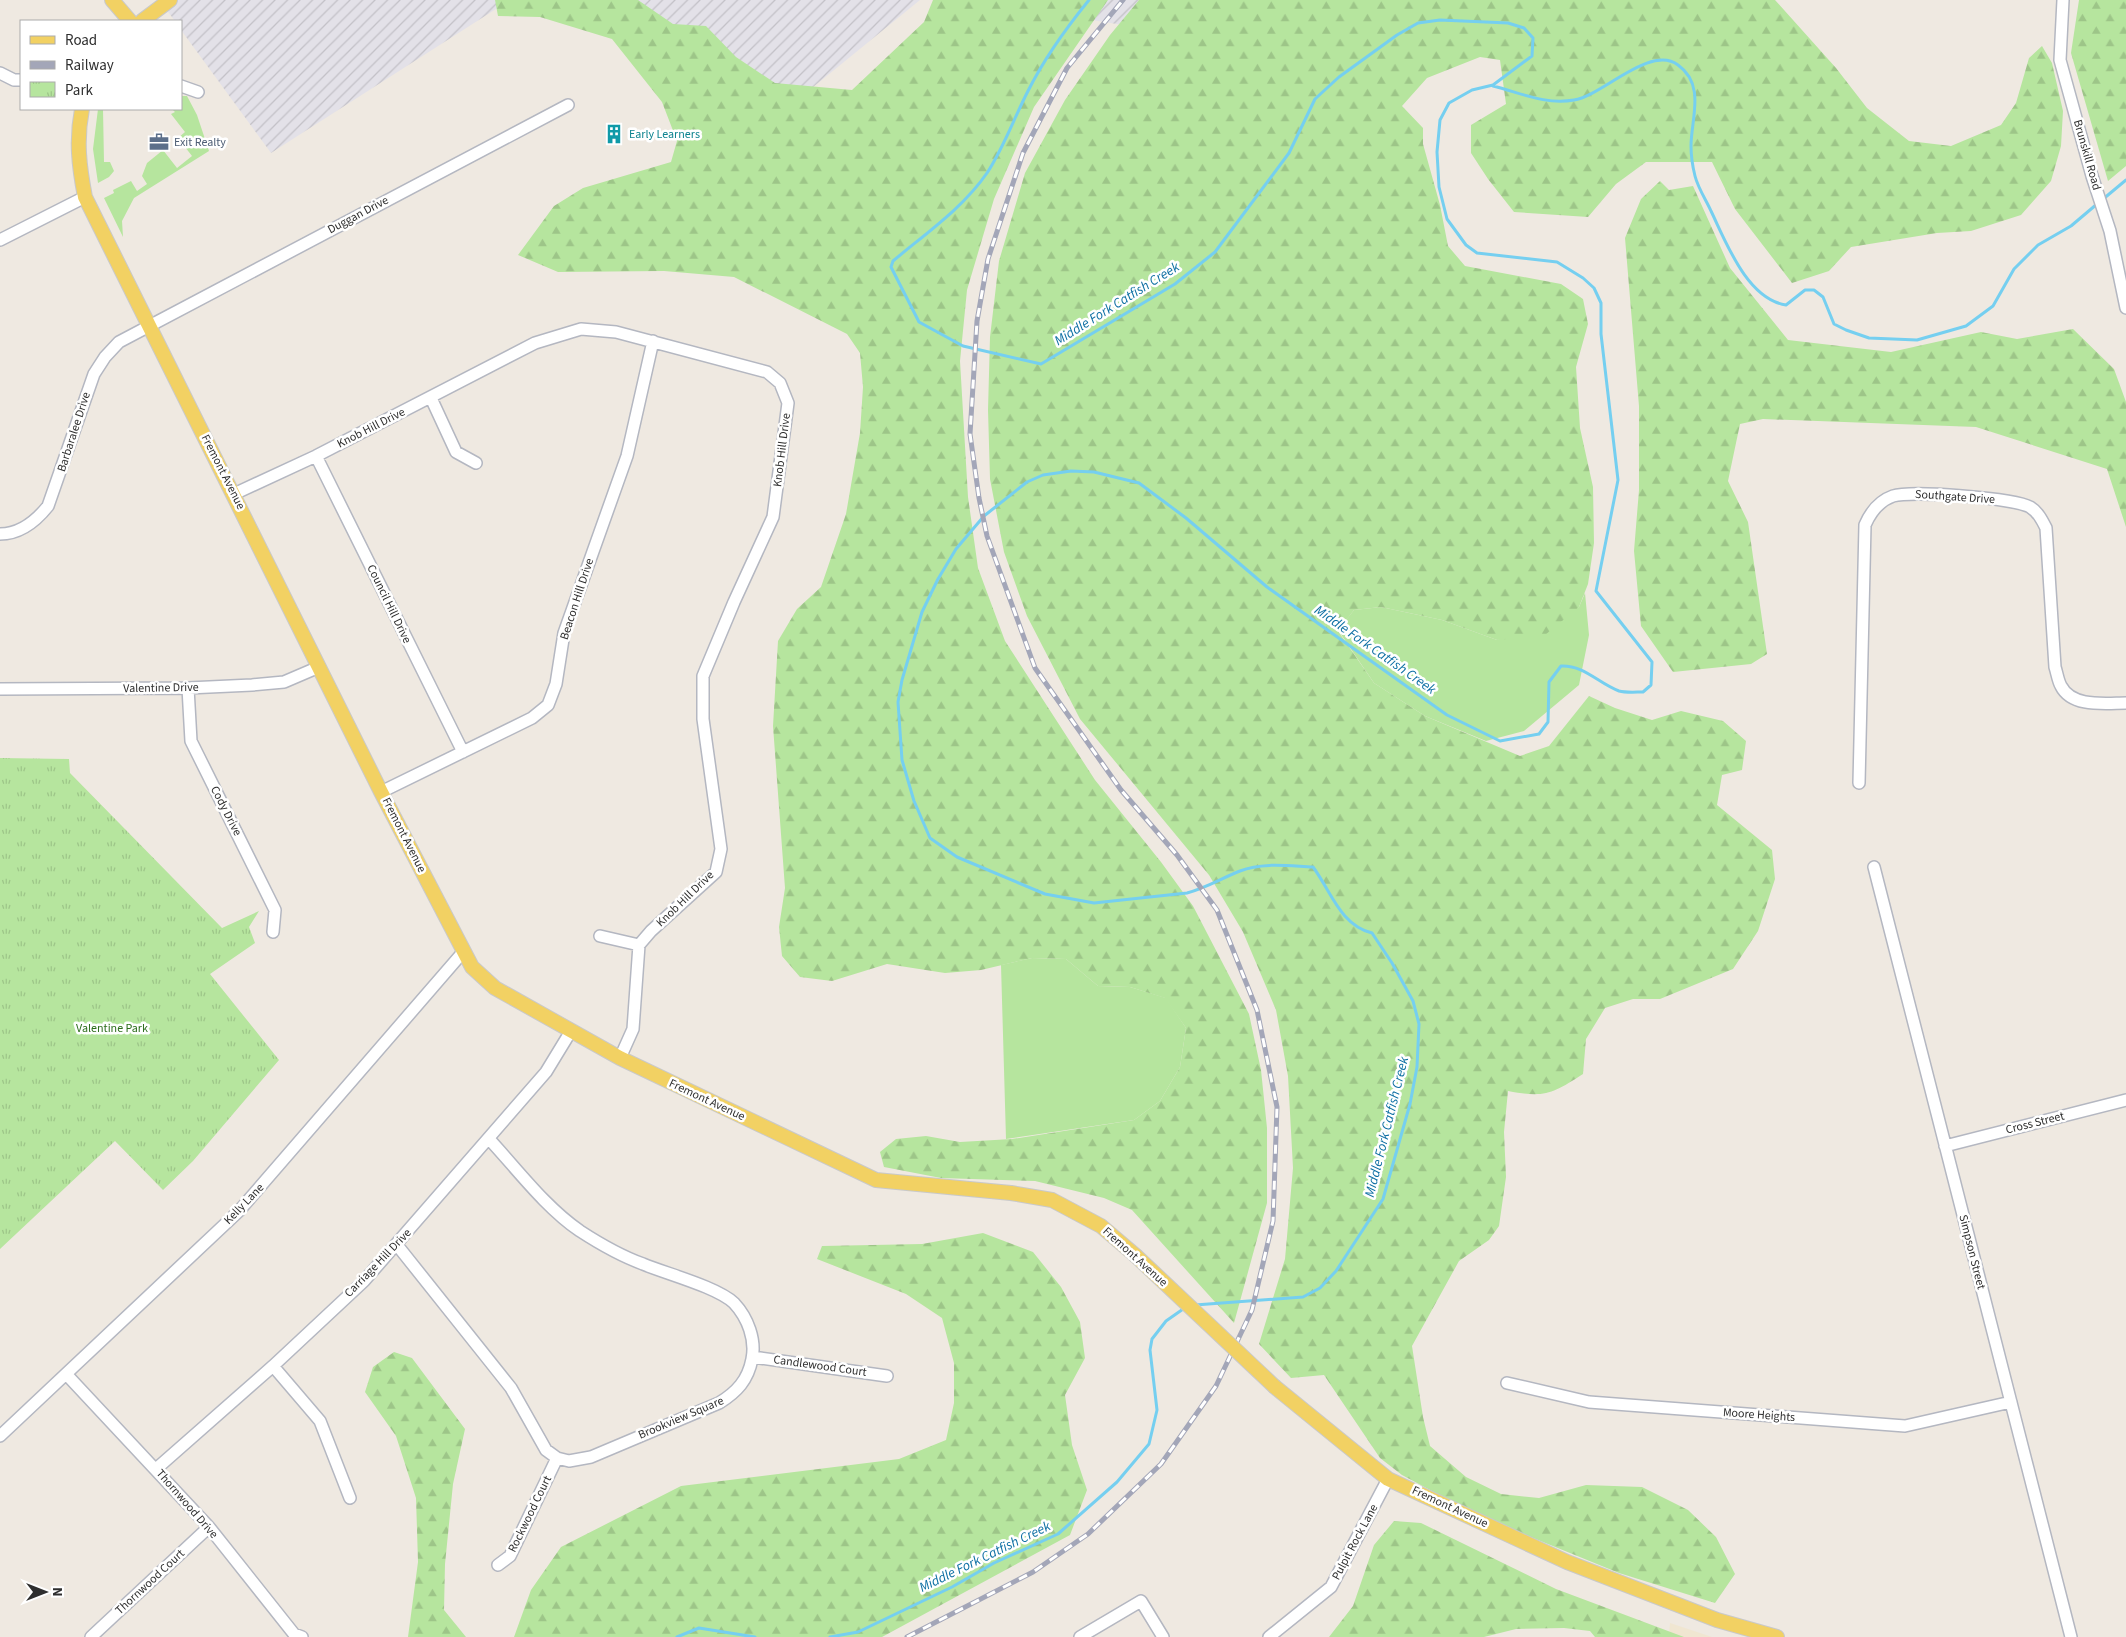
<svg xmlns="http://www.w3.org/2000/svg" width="2126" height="1637" font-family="'Source Sans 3',sans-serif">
<defs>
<pattern id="industrial-furrows" width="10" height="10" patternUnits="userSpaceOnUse" patternTransform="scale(1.25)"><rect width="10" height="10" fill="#e3e1e8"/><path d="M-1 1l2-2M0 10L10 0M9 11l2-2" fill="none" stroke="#c3c1c7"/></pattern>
<pattern id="forest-firs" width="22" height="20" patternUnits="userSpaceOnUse" patternTransform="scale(1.25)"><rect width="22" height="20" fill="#b6e59e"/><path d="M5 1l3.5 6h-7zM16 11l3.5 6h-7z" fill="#9dc588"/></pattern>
<pattern id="park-tufts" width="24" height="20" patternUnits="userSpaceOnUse" patternTransform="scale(1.25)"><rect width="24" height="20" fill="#b6e59e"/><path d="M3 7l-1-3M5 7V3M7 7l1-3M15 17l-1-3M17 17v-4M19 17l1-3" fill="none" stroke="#9dc588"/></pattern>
</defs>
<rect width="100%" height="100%" fill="#efe9e1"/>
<!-- industrial -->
<path fill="url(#industrial-furrows)" d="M159,0h351l-239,153 -90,-123v-9h-6z
M595,0h325l-194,158z
M967,0h178l-22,25z"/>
<!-- education -->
<path fill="#f0e6d1" d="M1670,1623l42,14h-43z"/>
<!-- grass -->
<path fill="#b6e59e" d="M181,96h6l10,19 12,36 -75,47 -12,23 1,16 -19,-39 10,-5 -1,-3 18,-9 6,10 10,-7 -5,-8 5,-13 16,-13 14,18 15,-12 -14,-18 7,-6 -14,-18 4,-2 -3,-3h9z
M98,109h5l1,53h6l4,9 -5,6 -11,6 -5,-34z
M1585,593l4,42 -10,50 -55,46 -38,10 -61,-25 -51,-33 -36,-53 16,-20 27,-3 61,13 55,20 82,-33z
M1032,958l34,1 32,27 32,1 36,11 20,30 -6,39 -20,34 -26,19 -128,19 -5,-174z"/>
<!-- forest -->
<path fill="url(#forest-firs)" d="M495,0h143l35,24 33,2 30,31 39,26 77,7 72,-68 9,-22h175l-74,107 -40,92 -27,91 -7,71 8,136 10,71 27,73 90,139 66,82 32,44 56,108 12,56 6,58v75l-33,120 -102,-113 -28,-12 -69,-17 -94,-3 -57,-11 -4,-15 16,-13 30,-3 34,6 52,-3 122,-19 26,-19 20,-34 6,-39 -21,-30 -35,-11 -32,-1 -32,-27 -34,-1 -51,12 -36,3 -58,-9 -55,17 -32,-4 -18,-21 -3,-29 6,-39 -12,-162 5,-85 19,-32 24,-22 25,-73 14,-81 3,-46 -3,-34 -13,-19 -113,-57 -70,-6 -106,1 -40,-17 36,-49 29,-18 88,-26 6,-21 -15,-39 -50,-63 -72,-22 -42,-1z
M1139,0h636l61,68 31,40 42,33 42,5 50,-21 15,-22 13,-45 13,-12 10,17 11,48 -2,35 -10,35 -30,34 -50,16 -34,2 -86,14 -22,24 -37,12 -57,-74 -23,-47h-66l-30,22 -28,33 -74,-5 -26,-33 -17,-26v-28l35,-21 -6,-44 -20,-3 -53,21 -25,28 21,22v16l17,61 8,41 17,20 96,18 22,15 5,25 -12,43 4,61 13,59 1,56 -6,41 -9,23 -34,28 -48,5 -55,-20 -61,-13 -27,3 -16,21 36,52 51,33 95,40 29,-10 40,-50 26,12 37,12 29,-9 42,10 23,20 -4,29 -20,5 -5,30 55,45 3,29 -17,52 -25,38 -73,30h-27l-28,9 -19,31 -3,35c-31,20 -38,24 -75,17l-4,41 2,45 -7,49 -10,14 -30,21 -47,85 11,71 7,29 36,31 35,17 38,4 47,-13 56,2 46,23 28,27 19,37 -20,29 -96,-30 -142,-58 -75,-40 -22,-17 -56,-83 -33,3 -32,-34 26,-85 8,-91 -5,-92 -12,-66 -33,-78 -34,-57 -129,-156 -53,-103 -23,-64 -14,-73 -2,-69 2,-73 9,-76 26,-88 40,-73 45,-65z
M2079,0h47v166l-18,15 -37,-128z
M1660,181l9,9 24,-4 37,82 58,72 103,12 90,-20 36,7 56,-10 41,40 12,33v125l-19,-58 -131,-42 -213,-8 -23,5 -12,57 20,41 19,132 -16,10 -78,8 -32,-46 -7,-75 5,-61v-84l-14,-168 16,-39z
M983,1233l50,19 28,35 19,35 5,36 -20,37 7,50 15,45 -17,45 -188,102h-368l17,-47 30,-43 120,-61 218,-27 47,-19 8,-37v-40l-12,-45 -36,-24 -89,-35 5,-13 100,-2z
M394,1352l18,6 53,71 -12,55 -8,80 -1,46 22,27h-58l10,-75 -2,-64 -20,-62 -31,-44 8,-25z
M1394,1521l27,2 135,66 128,48h-89l-5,-6 -26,-3 -48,1 -32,8h-155l24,-31 21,-61z"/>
<!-- park -->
<path fill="url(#park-tufts)" d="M0,758l69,1 1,14 152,155 37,-17 -10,16 6,16 -45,31 69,86 -86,101 -30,29 -48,-49 -115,108z"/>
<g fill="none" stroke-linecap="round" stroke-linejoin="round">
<!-- stream -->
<path stroke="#75cff0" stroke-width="3" d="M1089,0c-22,27 -45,59 -61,91 -14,27 -24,56 -41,82 -24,35 -62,61 -94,88l-2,6 28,55 44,24 78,18 134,-80 40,-32 74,-99 26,-54 24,-22 58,-42 21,-12 22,-3 68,3 16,5 9,10 -1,18 -39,29 -21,5 -23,13 -9,17 -3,32 2,35 8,32 19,26 11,8 80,9 26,16 11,10 7,15v31l17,146 -22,111 56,71 -1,23 -8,7c-7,0 -17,1 -24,-1 -21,-8 -35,-26 -58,-25l-12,16 -1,40 -9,12 -39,7 -53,-26 -180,-128 -81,-69 -47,-35 -45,-11 -23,-1 -28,4 -16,7 -43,34 -28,33 -18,30 -16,33 -20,68 -4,22 4,58 12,41 16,37 27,19 88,37 49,9 93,-10c19,-5 35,-15 53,-22 23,-9 49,-5 73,-4 18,24 27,58 59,66l20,30 21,38 6,23 -2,43 -7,37 -27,95 -47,72 -16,17 -17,9 -108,8
M1493,86c28,7 52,19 81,14 28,-4 76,-56 104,-35 28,20 13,54 13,81 0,10 2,22 4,30 3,12 11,24 16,35 15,31 36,88 75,94l19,-15h9l9,7 11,27 12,6 23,8 48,2 49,-14 27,-20 21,-37 24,-24 33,-19 26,-22
M2102,200l24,-20
M677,1637l22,-9 56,9
M830,1637l28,-5 94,-45 42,-24 64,-29 59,-52 32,-38 8,-34 -7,-60 2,-11 14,-18 20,-14"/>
<defs>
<path id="minor" d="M2063,0l-3,60 32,116 18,55 16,77
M0,73l14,7h7
M181,86l17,6
M0,240l85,-43
M431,398l25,54 20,11
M316,456l147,296
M234,494l82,-38 219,-113 46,-14 35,3 151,40 13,11 8,20 -15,114 -39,85 -31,74v43l18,130 -5,23 -65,59 -12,14 -6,84 -13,29
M0,534c20,0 36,-13 48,-28l46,-132 11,-17 14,-15 449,-237
M188,688l3,53 84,169 -2,22
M0,689l188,-1 64,-3 32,-3 35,-15
M1859,783l6,-258c6,-14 14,-24 28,-29 18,-6 121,2 137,11 8,5 12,13 16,21l9,139c2,6 3,14 6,19 11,22 45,17 65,17
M381,792l151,-74 16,-13 8,-21 8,-51 63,-177 26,-115
M1874,867l197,770
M600,936l39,9
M1945,1146l181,-46
M397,1245l114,143 35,62 11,8 12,3 22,-4 128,-54c18,-11 29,-23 33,-44 4,-19 -4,-41 -18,-56 -17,-16 -67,-29 -91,-39 -22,-8 -43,-20 -63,-33 -35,-24 -63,-62 -91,-92
M753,1357l134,19
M273,1366l47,55 30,77
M67,1375l142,152 85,107 8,3
M1507,1383l82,19 316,24 106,-24
M0,1436l239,-225 225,-260
M156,1469l117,-103 91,-85 182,-209 25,-41
M498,1565l12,-9 47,-98
M91,1637l118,-110
M1080,1637l61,-36 22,36
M1269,1637l62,-50 57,-108"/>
<path id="major" d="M112,0l18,21
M142,21l28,-21
M82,109c-6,31 -3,57 3,88l296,595 91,175 23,21 125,70 256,122 135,13 41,7 49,26 34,29
M1275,1387l113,92 179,83 150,58 60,17"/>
</defs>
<!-- minor casing -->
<use href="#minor" stroke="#b4b7c1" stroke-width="14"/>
<!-- major casing -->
<use href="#major" stroke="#c9c9c9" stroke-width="16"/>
<!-- minor -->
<use href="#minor" stroke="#fff" stroke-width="11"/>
<!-- major -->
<use href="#major" stroke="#f2d163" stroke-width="14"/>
<defs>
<path id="rail" d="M907,1637l126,-65 55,-38 73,-70 55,-78 36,-76 21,-89 4,-114 -20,-97 -40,-100 -40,-55 -56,-65 -86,-122 -48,-132 -8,-38 -9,-64 7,-113 11,-62 35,-106 44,-85 56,-68"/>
</defs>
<!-- rail casing -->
<use href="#rail" stroke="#a3a6b8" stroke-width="5"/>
<!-- rail -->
<use href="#rail" stroke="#fff" stroke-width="3" stroke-dasharray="9" stroke-linecap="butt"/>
<defs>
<path id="major-bridge" d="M1135,1255l140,132"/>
</defs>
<!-- major-bridge casing -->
<use href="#major-bridge" stroke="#c9c9c9" stroke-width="16" stroke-linecap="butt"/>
<!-- major-bridge -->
<use href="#major-bridge" stroke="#f2d163" stroke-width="14"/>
</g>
<!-- icons -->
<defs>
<symbol id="building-bare" viewBox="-9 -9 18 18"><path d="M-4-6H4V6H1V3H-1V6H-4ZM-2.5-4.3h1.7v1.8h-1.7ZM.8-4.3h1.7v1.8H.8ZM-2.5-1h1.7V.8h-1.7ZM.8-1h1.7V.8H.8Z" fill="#0f9aa8" stroke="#fff" stroke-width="2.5" paint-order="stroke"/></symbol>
<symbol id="office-bare" viewBox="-9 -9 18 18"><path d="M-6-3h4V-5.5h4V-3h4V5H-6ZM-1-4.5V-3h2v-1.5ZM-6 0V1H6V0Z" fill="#5c6f8a" stroke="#fff" stroke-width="2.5" paint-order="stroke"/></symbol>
</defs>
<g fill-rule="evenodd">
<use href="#building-bare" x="600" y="120" width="28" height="28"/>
<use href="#office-bare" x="145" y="128" width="28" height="28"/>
</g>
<g text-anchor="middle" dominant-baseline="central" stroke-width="5" stroke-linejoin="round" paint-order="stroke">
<!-- culture labels -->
<g font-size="12" fill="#0d838f" stroke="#fff" text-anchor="start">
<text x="629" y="134">Early Learners</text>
</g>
<!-- service labels -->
<g font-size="12" fill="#4e5e75" stroke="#fff" text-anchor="start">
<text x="174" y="142">Exit Realty</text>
</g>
<!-- street labels -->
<g font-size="12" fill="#2e2e2e" stroke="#fff">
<text transform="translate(2087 155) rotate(74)">Brunskill Road</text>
<text transform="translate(358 215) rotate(-28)">Duggan Drive</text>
<text transform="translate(371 428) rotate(-27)">Knob Hill Drive</text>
<text transform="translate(74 432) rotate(-72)">Barbaralee Drive</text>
<text transform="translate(782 450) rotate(-83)">Knob Hill Drive</text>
<text transform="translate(223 472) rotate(63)">Fremont Avenue</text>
<text transform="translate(1955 497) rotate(4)">Southgate Drive</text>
<text transform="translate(577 599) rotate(-72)">Beacon Hill Drive</text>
<text transform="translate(389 604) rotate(64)">Council Hill Drive</text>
<text transform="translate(161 688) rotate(-1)">Valentine Drive</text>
<text transform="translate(226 811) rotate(63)">Cody Drive</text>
<text transform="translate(404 835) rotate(63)">Fremont Avenue</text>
<text transform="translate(685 899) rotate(-44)">Knob Hill Drive</text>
<text transform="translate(707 1100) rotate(25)">Fremont Avenue</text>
<text transform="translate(2035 1123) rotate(-14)">Cross Street</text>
<text transform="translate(244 1204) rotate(-46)">Kelly Lane</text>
<text transform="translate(1972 1252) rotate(76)">Simpson Street</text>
<text transform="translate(1135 1257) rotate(42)">Fremont Avenue</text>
<text transform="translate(378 1263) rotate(-46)">Carriage Hill Drive</text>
<text transform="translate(820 1366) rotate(8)">Candlewood Court</text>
<text transform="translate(1759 1415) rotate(4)">Moore Heights</text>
<text transform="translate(681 1418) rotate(-23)">Brookview Square</text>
<text transform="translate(187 1504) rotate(49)">Thornwood Drive</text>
<text transform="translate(1450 1507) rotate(25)">Fremont Avenue</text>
<text transform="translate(530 1514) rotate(-64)">Rockwood Court</text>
<text transform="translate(1355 1542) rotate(-62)">Pulpit Rock Lane</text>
<text transform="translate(150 1582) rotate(-43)">Thornwood Court</text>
</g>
<!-- park labels -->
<g font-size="12" fill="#2c6e1b" stroke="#fff">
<text x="112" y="1028">Valentine Park</text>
</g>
<!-- water labels -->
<g font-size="14" font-style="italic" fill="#0d6fa3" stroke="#fff">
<text transform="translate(1117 304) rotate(-32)">Middle Fork Catfish Creek</text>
<text transform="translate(1375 650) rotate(35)">Middle Fork Catfish Creek</text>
<text transform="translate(1387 1127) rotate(-76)">Middle Fork Catfish Creek</text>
<text transform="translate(985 1557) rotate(-26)">Middle Fork Catfish Creek</text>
</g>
</g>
<!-- legend -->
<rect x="20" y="20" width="162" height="90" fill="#ffffff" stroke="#ababab"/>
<rect x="30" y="36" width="25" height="8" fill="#f2d163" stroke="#ababab"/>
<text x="65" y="45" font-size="15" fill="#2e2e2e">Road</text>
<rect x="30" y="61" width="25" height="8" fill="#a3a6b8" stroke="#ababab"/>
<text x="65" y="70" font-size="15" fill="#2e2e2e">Railway</text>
<rect x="30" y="82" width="25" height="15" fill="url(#park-tufts)" stroke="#ababab"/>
<text x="65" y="95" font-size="15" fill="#2e2e2e">Park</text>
<!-- north arrow -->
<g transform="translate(45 1592) rotate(90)" stroke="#ffffff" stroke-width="4" paint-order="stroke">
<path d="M0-4L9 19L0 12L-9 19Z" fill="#2e2e2e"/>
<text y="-8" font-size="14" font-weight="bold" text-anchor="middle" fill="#2e2e2e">N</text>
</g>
</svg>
